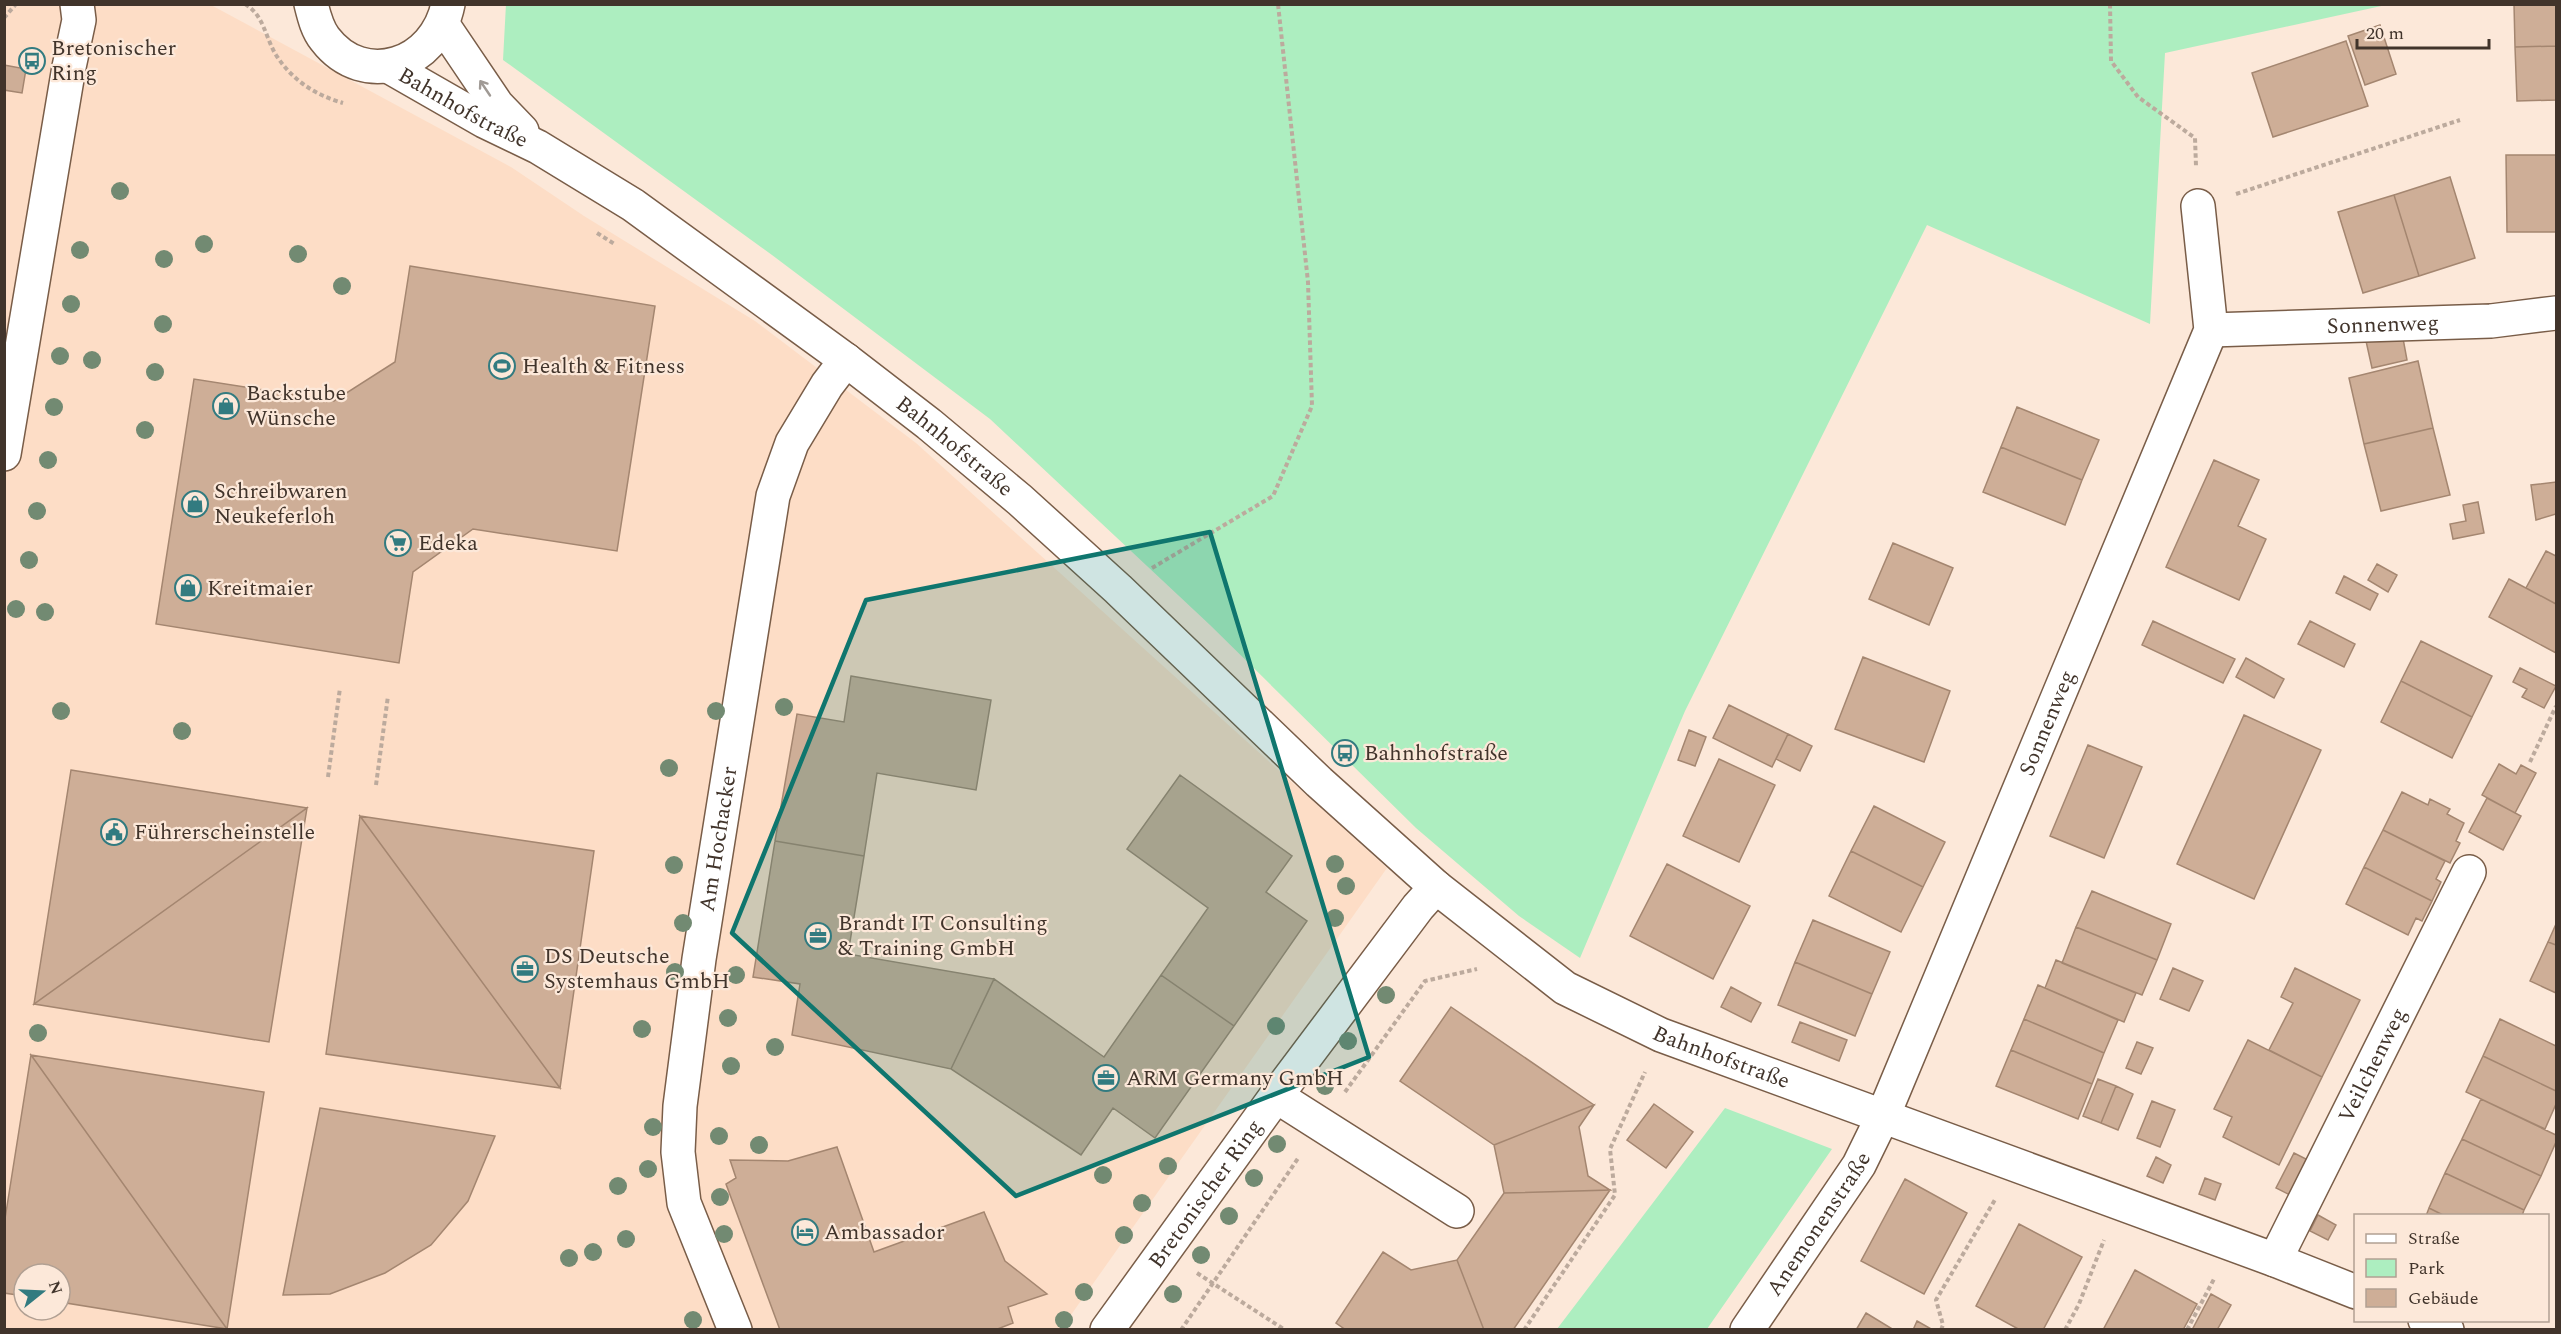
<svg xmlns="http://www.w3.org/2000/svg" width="2561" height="1334" font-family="Spectral,serif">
<rect width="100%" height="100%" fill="#fce8d9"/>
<!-- built -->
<path fill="#fdddc6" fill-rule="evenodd" d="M5,5h206l300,162 73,49 171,105 161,122 471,425 -326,461h-1056zM24,1274h36v36h-36z"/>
<!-- green -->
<path fill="#adeec0" d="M506,4h1880v1l-221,48 -15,271 -223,-99 -242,486 -105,247 -61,-42 -103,-88 -206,-203 -220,-206 -218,-164 -269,-195z
M1725,1108l107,41 -125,180h-150z"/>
<!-- building -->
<path fill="#ceae97" stroke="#a48670" stroke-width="1.5" d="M2514,4h42v42l-41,1z
M2380,25l16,49 -31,11 -17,-49z
M2346,41l22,65 -95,31 -21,-64z
M2556,46v54l-39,1 -2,-54z
M4,65l22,4 -4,24 -18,-3z
M2506,155h50v77h-49z
M2450,177l25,81 -56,18 -25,-81z
M2394,195l25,81 -56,17 -25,-81z
M410,266l245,40 -38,245 -144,-22 -60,43 -14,91 -243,-39 38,-245 140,22 61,-39z
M2402,333l5,27 -35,8 -6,-27z
M2418,361l15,67 -69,16 -15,-66z
M2017,407l82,33 -17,40 -81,-33z
M2433,428l17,67 -69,16 -17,-67z
M2001,447l81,33 -17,45 -82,-33z
M2214,460l45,20 -21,46 28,13 -27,61 -73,-33z
M2556,482v32l-20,6 -5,-35z
M2478,502l6,31 -31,6 -3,-15 16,-3 -3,-16z
M1893,543l60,25 -24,57 -60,-26z
M2546,551l10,5v48l-30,-16z
M2377,564l20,11 -9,17 -20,-12z
M2344,576l34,18 -8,16 -34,-17z
M2509,579l47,25v49l-67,-36z
M2153,621l82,38 -12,24 -81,-38z
M2310,621l45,23 -11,23 -46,-23z
M2421,641l71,35 -20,41 -71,-36z
M1863,657l87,34 -26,71 -89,-33z
M2246,658l38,21 -10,19 -38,-21z
M2520,668l36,18 -12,22 -22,-11 5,-8 -14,-7z
M851,676l140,24 -15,90 -99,-17 -13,83 -89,-15 22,-127 47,8z
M2401,681l71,36 -20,41 -71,-36z
M1729,705l59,29 -16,33 -59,-29z
M2244,715l77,35 -67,149 -77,-35z
M1689,730l17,7 -11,29 -17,-6z
M1788,734l24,12 -12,25 -24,-12z
M2088,745l54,22 -38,91 -54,-22z
M1719,759l56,26 -36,77 -56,-26z
M2499,764l17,10 5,-9 15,8 -21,40 -33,-18z
M71,770l236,38 -273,196z
M1180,775l112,81 -26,36 41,29 -73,105 -73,-51 47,-67 -81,-59z
M2402,792l26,13 2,-6 20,10 -3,5 17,9 -8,18 4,2 -10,20 -67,-33z
M2487,798l34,18 -18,34 -34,-18z
M1874,806l71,36 -22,45 -72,-36z
M307,808l-38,234 -235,-38z
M360,816l234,35 -34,237z
M360,816l200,272 -234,-34z
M2383,830l62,31 -9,18 5,3 -9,19 -68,-34z
M775,841l89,15 -16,98 146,25 -43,90 -159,-34 8,-51 -47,-7z
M1851,851l72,36 -22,45 -72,-36z
M1667,864l83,42 -37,73 -83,-43z
M2364,867l68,34 -10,20 -6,-3 -8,17 -62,-31z
M2092,891l79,33 -14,36 -81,-33z
M1813,920l77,32 -18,42 -77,-32z
M2556,924v21l-8,-3z
M2076,927l81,33 -15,35 -80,-32z
M2548,942l8,3v48l-26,-12z
M2056,960l80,33 -12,29 -79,-34z
M1795,962l77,32 -17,42 -77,-31z
M2173,968l30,13 -14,30 -29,-12z
M2295,968l65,32 -38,77 -53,-27 24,-47 -12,-6z
M1161,975l73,51 -79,112 -42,-30 -32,47 -130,-86 43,-90 110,78z
M2038,985l80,35 -14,33 -80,-34z
M1731,987l30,16 -10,19 -30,-15z
M1451,1007l143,98 -100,40 -94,-64z
M2024,1019l80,34 -12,31 -81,-34z
M2500,1019l56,27v45l-73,-35z
M1800,1022l47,18 -8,21 -47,-19z
M2248,1040l74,37 -43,88 -56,-28 9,-20 -18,-8z
M2137,1042l16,6 -12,26 -15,-6z
M2011,1050l81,34 -14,35 -82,-33z
M31,1055l196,274 -167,-27v-28h-36v22l-20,-3v-68z
M31,1055l233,37 -37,237z
M2483,1056l73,35v13l-11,25 -79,-37z
M2098,1079l18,7 -15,37 -18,-7z
M2116,1086l17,8 -15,36 -17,-7z
M2481,1099l75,36v7l-15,34 -79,-37z
M2152,1101l23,9 -15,37 -23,-9z
M1654,1104l39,28 -27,36 -39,-28z
M1594,1105l-15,22 9,49 22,14 -106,3 -10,-48z
M320,1108l175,28 -27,65 -37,44 -46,28 -55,21 -47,1z
M2462,1139l79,37 -17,34 -79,-37z
M837,1147l37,105 110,-40 21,49 42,33 -39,13 5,16 -18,7h-215l-54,-146 10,-6 -6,-18 58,1z
M2294,1153l18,9 -18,35 -18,-9z
M2156,1157l15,8 -8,18 -16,-7z
M2445,1173l79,37 -2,6h-77l-16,-8z
M2205,1178l16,6 -6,16 -16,-6z
M1905,1179l62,34 -43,81 -63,-33z
M1610,1190l-97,140h-29l-27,-70 47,-67z
M2429,1208l16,8h-19z
M2318,1215l18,10 -8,15 -18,-9z
M2019,1224l63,33 -39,73h-23l-44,-24z
M1383,1252l28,18 46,-10 27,70h-138l-10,-7z
M2135,1270l62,34 -14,26h-80z
M2211,1294l20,11 -14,25h-25z
M1866,1313l28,17h-38z
M1917,1321l16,9h-20z"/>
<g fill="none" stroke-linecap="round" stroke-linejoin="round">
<defs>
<g id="minor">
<path d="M311,4c3,12 6,25 14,35 39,51 111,26 123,-35"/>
<path d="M443,25l54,80 25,26"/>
<path id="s1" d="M388,66l96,55 54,26 95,58 213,155 83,64 91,76 98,89 201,193 117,105 129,101 96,47 614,225 81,32"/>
<path id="s2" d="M2211,330l280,-9 65,-8"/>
<path d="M4,454l65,-387 10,-47 -2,-16"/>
<path d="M1276,1096l181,115"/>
<path id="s3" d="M2275,1260l194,-388"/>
<path d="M2425,1320l22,10"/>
<path id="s4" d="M735,1330l-51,-127 -6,-51 2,-46 19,-147 74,-463 19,-53 35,-58 19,-25"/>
<path id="s5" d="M1107,1330l169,-234 142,-189 18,-20"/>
<path id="s6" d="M1747,1330l112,-165 24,-49 328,-786 -13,-124"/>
</g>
</defs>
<!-- minor casing -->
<use href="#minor" stroke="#795d48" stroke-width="36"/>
<!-- path -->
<path stroke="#bcaa9d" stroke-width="4" stroke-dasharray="4.5 3" stroke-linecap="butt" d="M245,4c19,11 20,33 31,51 16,25 39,40 67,48
M2110,4l1,57 27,36 57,41 1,28
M4,18l12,-14
M2236,194l224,-74
M597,233l19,12
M1152,568l121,-72 39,-90 -4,-124 -30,-278
M2530,762l26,-56
M328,777l12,-89
M376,785l12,-89
M1345,1092l80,-111 52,-12
M1197,1273l88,57
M1181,1330l118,-173
M1524,1330l91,-135 -5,-46 35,-77
M1941,1330l2,-5 -7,-25 60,-102
M2065,1330l14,-26 25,-64
M2187,1330l27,-51"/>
<!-- minor -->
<use href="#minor" stroke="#fff" stroke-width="33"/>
</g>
<!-- trees -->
<g fill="#728a72">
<circle cx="120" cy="191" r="9"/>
<circle cx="204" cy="244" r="9"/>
<circle cx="80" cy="250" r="9"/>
<circle cx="298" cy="254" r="9"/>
<circle cx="164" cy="259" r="9"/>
<circle cx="342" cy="286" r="9"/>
<circle cx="71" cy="304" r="9"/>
<circle cx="163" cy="324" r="9"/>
<circle cx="60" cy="356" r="9"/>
<circle cx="92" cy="360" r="9"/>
<circle cx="155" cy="372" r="9"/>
<circle cx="54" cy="407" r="9"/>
<circle cx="145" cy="430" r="9"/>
<circle cx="48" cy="460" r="9"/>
<circle cx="37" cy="511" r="9"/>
<circle cx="29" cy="560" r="9"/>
<circle cx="16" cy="609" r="9"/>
<circle cx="45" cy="612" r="9"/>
<circle cx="784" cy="707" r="9"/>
<circle cx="61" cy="711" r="9"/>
<circle cx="716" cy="711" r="9"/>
<circle cx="182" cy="731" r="9"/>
<circle cx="669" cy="768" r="9"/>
<circle cx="1335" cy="864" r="9"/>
<circle cx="674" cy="865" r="9"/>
<circle cx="1346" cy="886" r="9"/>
<circle cx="1335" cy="918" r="9"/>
<circle cx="683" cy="923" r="9"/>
<circle cx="675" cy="972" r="9"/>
<circle cx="736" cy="975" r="9"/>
<circle cx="1386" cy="995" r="9"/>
<circle cx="728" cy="1018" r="9"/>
<circle cx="1276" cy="1026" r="9"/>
<circle cx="642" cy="1029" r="9"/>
<circle cx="38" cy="1033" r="9"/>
<circle cx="1348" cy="1041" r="9"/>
<circle cx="775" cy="1047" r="9"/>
<circle cx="731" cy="1066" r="9"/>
<circle cx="1325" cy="1086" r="9"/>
<circle cx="653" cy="1127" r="9"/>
<circle cx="719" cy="1136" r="9"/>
<circle cx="1277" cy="1144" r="9"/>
<circle cx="759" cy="1145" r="9"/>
<circle cx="1168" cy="1166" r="9"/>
<circle cx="648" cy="1169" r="9"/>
<circle cx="1103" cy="1175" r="9"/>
<circle cx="1254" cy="1178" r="9"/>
<circle cx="618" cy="1186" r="9"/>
<circle cx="720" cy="1197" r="9"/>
<circle cx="1142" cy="1203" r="9"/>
<circle cx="1229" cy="1216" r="9"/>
<circle cx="724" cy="1234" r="9"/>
<circle cx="1124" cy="1235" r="9"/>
<circle cx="626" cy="1239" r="9"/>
<circle cx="593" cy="1252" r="9"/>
<circle cx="1201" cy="1255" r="9"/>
<circle cx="569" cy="1258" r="9"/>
<circle cx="1084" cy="1292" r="9"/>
<circle cx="1173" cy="1294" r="9"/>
<circle cx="693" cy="1320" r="9"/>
<circle cx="1064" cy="1320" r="9"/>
</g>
<!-- one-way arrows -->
<defs><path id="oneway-shaft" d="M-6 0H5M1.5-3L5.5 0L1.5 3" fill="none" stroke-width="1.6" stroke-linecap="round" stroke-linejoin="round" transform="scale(1.5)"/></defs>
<use stroke="#a09a95" href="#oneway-shaft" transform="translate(485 88) rotate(-124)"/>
<!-- marked area -->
<path fill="#0f766e" fill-opacity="0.2" stroke="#0f766e" stroke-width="4.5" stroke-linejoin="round" d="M1210,532l159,525 -353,139 -284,-263 134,-333z"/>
<!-- icons -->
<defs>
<symbol id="bus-ring" viewBox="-11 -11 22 22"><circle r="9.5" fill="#fce8d9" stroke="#327b80" stroke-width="1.5"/><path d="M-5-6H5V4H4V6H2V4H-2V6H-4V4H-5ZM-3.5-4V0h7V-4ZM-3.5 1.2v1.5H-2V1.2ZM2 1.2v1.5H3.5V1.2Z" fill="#327b80"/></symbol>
<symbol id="stadium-ring" viewBox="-11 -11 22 22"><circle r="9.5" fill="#fce8d9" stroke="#327b80" stroke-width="1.5"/><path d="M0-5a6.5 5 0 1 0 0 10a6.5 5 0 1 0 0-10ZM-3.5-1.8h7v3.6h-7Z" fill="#327b80"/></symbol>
<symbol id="shop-ring" viewBox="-11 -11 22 22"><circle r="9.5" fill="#fce8d9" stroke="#327b80" stroke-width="1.5"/><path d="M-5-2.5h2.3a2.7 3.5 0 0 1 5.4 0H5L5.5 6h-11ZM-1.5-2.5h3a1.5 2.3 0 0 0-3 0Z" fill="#327b80"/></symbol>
<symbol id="supermarket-ring" viewBox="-11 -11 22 22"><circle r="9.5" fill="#fce8d9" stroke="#327b80" stroke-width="1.5"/><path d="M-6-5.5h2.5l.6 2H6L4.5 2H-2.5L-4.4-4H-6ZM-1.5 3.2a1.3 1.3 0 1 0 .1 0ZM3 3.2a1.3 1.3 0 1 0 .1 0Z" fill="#327b80"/></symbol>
<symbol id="civic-ring" viewBox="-11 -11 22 22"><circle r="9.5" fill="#fce8d9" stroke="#327b80" stroke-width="1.5"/><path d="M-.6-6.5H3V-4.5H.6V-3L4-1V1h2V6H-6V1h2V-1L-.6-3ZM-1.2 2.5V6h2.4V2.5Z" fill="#327b80"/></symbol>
<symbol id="office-ring" viewBox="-11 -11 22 22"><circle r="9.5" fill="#fce8d9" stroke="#327b80" stroke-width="1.5"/><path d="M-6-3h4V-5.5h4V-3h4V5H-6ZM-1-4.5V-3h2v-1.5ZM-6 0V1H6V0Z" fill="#327b80"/></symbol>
<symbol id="hotel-ring" viewBox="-11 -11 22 22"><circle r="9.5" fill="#fce8d9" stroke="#327b80" stroke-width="1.5"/><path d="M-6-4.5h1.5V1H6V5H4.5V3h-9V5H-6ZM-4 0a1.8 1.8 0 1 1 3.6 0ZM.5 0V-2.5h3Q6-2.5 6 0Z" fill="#327b80"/></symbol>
</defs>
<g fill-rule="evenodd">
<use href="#bus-ring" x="17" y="46" width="30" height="30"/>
<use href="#stadium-ring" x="487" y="351" width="30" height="30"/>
<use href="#shop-ring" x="211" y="391" width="30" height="30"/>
<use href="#shop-ring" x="180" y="489" width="30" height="30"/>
<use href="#supermarket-ring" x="383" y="528" width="30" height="30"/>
<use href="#shop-ring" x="173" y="573" width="30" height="30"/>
<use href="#bus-ring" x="1330" y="738" width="30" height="30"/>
<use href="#civic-ring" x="99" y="817" width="30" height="30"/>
<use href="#office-ring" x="803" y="921" width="30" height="30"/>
<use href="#office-ring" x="510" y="954" width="30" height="30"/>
<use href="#office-ring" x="1091" y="1063" width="30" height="30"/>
<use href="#hotel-ring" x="790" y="1217" width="30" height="30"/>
</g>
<g text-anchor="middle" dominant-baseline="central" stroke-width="4.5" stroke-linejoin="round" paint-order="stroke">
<!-- poi labels -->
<g font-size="22" fill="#41342b" stroke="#fce8d9" text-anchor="start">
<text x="51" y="48">Bretonischer<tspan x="51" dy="25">Ring</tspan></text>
<text x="522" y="366">Health &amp; Fitness</text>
<text x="246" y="393">Backstube<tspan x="246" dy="25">Wünsche</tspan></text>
<text x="214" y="491">Schreibwaren<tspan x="214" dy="25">Neukeferloh</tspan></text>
<text x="418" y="543">Edeka</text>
<text x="207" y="588">Kreitmaier</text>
<text x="1364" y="753">Bahnhofstraße</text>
<text x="134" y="832">Führerscheinstelle</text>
<text x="838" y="923">Brandt IT Consulting<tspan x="838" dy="25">&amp; Training GmbH</tspan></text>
<text x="544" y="956">DS Deutsche<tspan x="544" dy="25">Systemhaus GmbH</tspan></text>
<text x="1126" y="1078">ARM Germany GmbH</text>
<text x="824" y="1232">Ambassador</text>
</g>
<!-- street labels -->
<g font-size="22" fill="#41342b" stroke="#fce8d9">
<text stroke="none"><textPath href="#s1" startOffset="86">Bahnhofstraße</textPath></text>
<text stroke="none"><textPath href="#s2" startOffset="172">Sonnenweg</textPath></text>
<text stroke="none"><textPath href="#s1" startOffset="684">Bahnhofstraße</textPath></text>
<text stroke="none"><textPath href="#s6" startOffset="680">Sonnenweg</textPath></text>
<text stroke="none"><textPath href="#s4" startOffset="504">Am Hochacker</textPath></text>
<text stroke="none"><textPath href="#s1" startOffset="1672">Bahnhofstraße</textPath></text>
<text stroke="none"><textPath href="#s3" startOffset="218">Veilchenweg</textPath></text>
<text stroke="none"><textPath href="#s5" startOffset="168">Bretonischer Ring</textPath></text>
<text stroke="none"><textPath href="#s6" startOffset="128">Anemonenstraße</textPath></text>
</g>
</g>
<!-- border -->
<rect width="2561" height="1334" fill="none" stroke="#41342b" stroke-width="12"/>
<!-- legend -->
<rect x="2354" y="1214" width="195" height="108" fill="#fce8d9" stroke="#b1a093" stroke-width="1.5"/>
<rect x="2366" y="1234" width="30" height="9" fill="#ffffff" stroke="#b1a093" stroke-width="1.5"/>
<text x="2408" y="1244" font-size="18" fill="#41342b">Straße</text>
<rect x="2366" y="1259" width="30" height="18" fill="#adeec0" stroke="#b1a093" stroke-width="1.5"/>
<text x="2408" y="1274" font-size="18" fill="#41342b">Park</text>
<rect x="2366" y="1289" width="30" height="18" fill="#ceae97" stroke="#b1a093" stroke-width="1.5"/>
<text x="2408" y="1304" font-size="18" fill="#41342b">Gebäude</text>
<!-- north arrow -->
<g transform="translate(42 1292) rotate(72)"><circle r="28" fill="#fce8d9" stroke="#b1a093" stroke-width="1.5"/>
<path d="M0-4.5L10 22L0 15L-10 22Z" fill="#327b80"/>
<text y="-9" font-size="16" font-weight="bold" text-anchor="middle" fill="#41342b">N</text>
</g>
<!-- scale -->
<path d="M2357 39v9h132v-9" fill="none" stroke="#41342b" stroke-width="3"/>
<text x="2366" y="39" font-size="18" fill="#41342b" stroke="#fce8d9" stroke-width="4.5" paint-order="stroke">20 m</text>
</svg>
